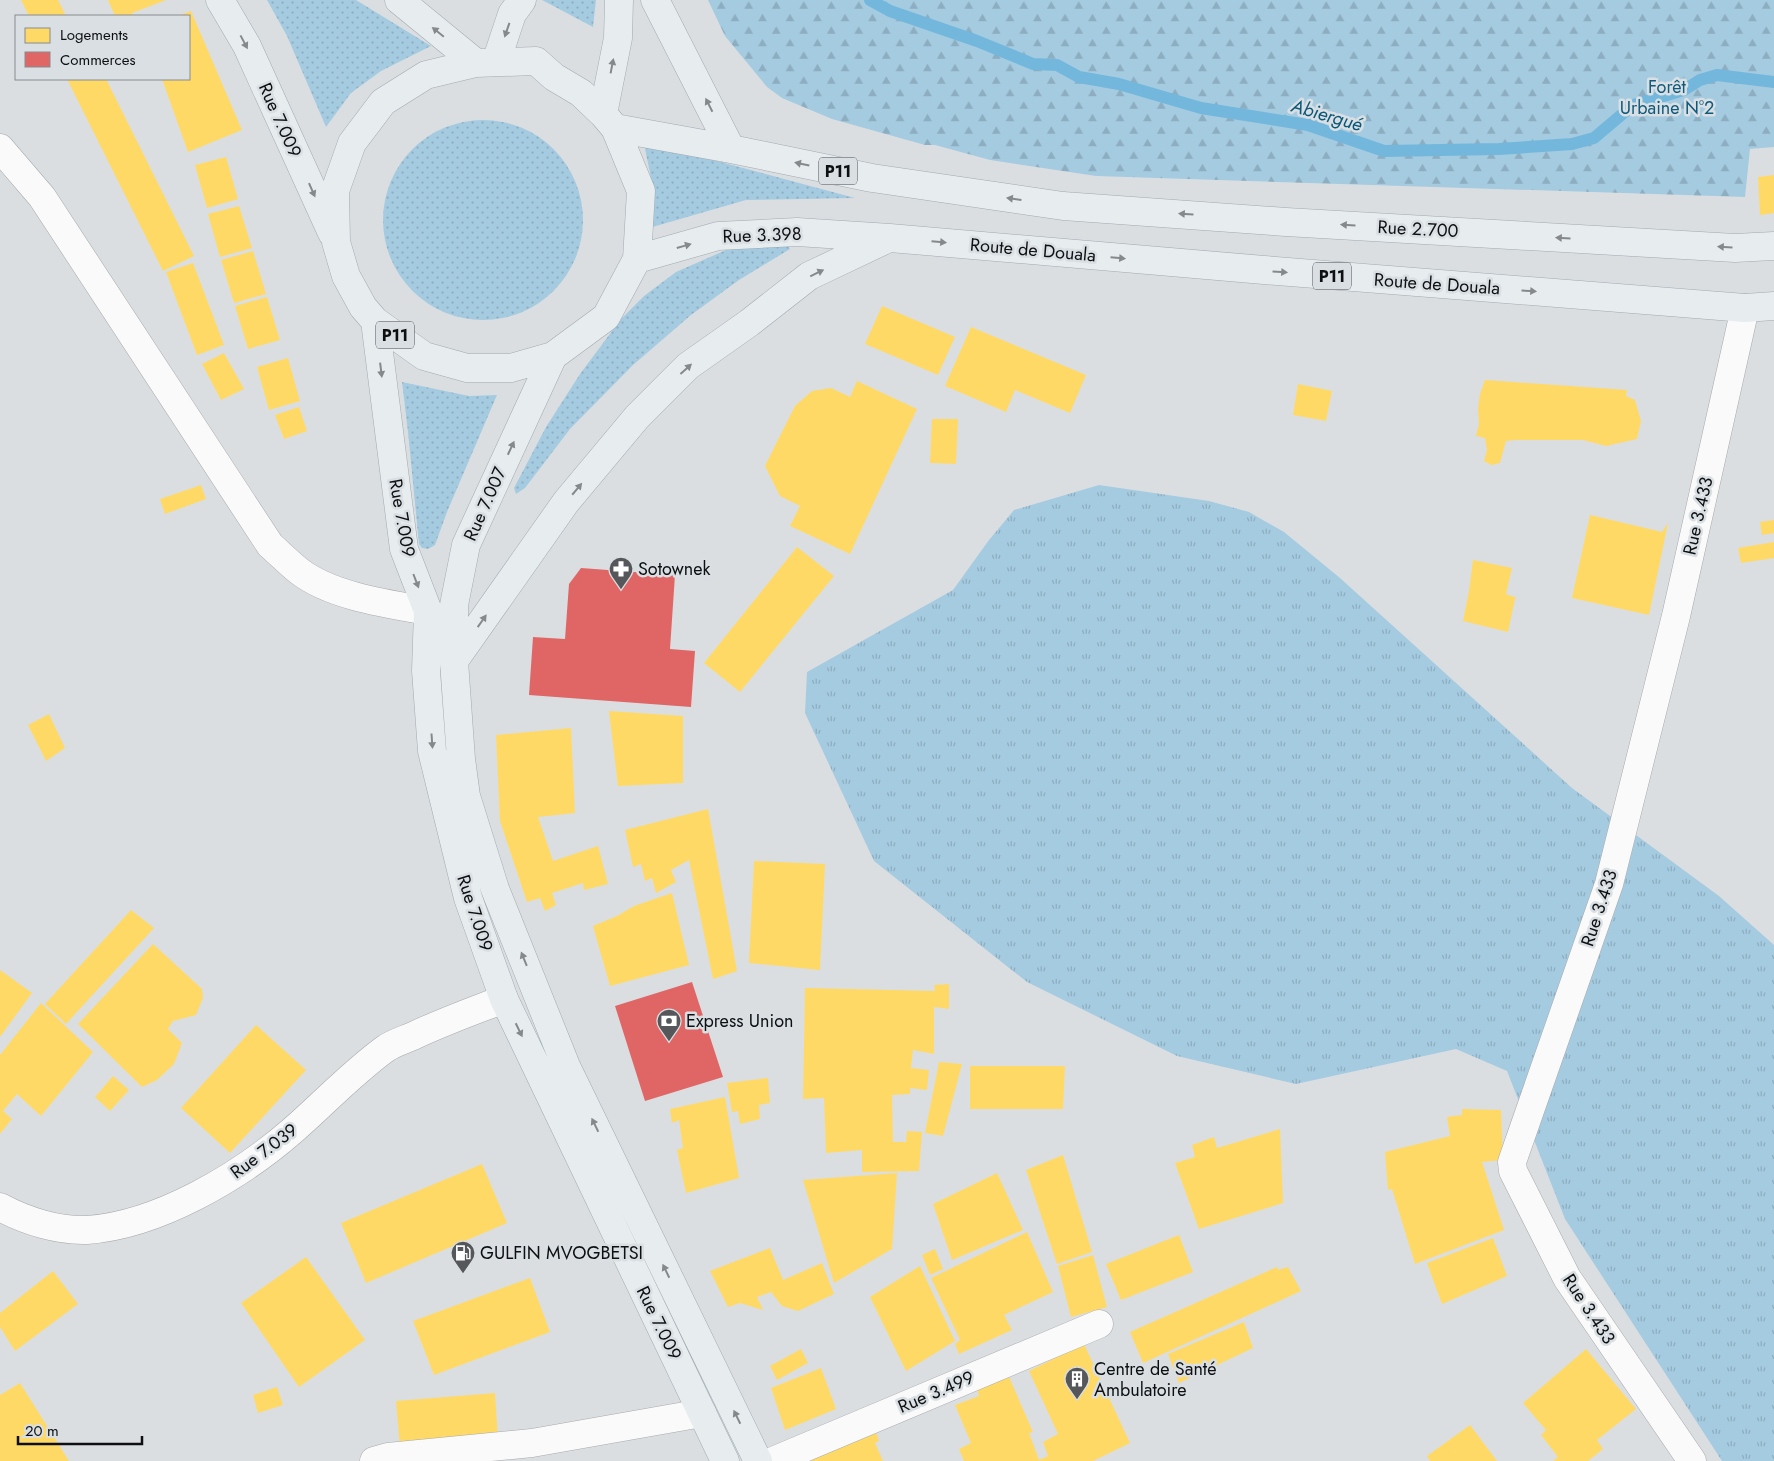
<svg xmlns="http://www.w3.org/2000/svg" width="1774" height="1461" font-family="Jost,sans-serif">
<defs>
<pattern id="grass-tufts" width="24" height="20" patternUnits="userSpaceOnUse" patternTransform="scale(1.25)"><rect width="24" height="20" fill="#a5cbe1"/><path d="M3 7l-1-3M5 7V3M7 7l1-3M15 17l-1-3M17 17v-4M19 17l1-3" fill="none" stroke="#8dadc0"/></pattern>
<pattern id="forest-firs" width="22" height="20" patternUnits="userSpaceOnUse" patternTransform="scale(1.25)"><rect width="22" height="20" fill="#a5cbe1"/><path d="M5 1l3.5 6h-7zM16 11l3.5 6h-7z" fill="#8dadc0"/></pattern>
<pattern id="park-dots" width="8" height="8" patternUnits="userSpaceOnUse" patternTransform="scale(1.25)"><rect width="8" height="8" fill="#a5cbe1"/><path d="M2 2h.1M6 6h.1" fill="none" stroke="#8dadc0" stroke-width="1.8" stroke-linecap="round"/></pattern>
</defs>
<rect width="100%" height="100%" fill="#dbdee1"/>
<!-- grass -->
<path fill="url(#grass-tufts)" d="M1099,485l110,16 40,11 35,20 56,46 232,210 147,108 55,49v516h-52l-157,-242 -58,-148 -51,-22 -160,35 -119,-28 -150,-74 -153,-121 -69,-148 2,-41 146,-82 36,-50 25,-30z"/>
<!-- forest -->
<path fill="url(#forest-firs)" d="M708,0h1066v147l-24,2 -5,48 -649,-21 -106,-16 -55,-15h-10l-93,-26 -50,-21 -15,-11 -42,-51z"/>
<!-- park -->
<path fill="url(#park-dots)" d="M267,0h89l75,46 -50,25 -30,22 -25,34 -39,-91z
M542,0h54l-3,27z
M383 220a100 100 0 1 1 200 0a100 100 0 1 1-200 0Z
M643,139l74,22 138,37 -109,2 -97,28 4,-29 -2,-21z
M760,245l28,1 2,3 -51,31 -48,35 -58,50 -63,64 -45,59 -9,6 -2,-6 32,-61 34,-53 41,-55 23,-23 32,-24 50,-22z
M402,382l67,14 28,-1 -50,117 -12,33 -7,4 -6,-1 -3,-4 -11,-112z"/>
<!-- homes -->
<path fill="#ffd966" d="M21,0h37l8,16h-37z
M108,0h58l-34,13 1,3h-18z
M191,11l51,119 -54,22 -26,-73h27v-63h-11z
M67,79h39l88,177 -31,15z
M226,157l12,42 -31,9 -12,-43z
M1774,175v38l-14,2 -2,-38z
M239,206l13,42 -32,9 -12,-43z
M253,251l13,43 -32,9 -13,-43z
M193,263l31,82 -27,10 -31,-83z
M267,297l13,43 -32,9 -13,-43z
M882,306l73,31 -17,38 -73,-31z
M971,327l115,48 -16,38 -55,-23 -9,22 -61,-26z
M224,353l20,36 -23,11 -19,-36z
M288,358l12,43 -31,9 -12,-43z
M1485,380l142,10 -1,6 9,4 6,21 -4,18 -31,7 -23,-6h-67l-10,1 -6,22 -9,2 -7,-4 3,-11 -2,-12 -9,-2 3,-12 -1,-15 2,-15z
M857,381l60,28 -67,145 -60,-28 10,-20 -20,-10 -15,-30 30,-60 17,-15 19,-3 19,9z
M1298,384l34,7 -6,30 -33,-6z
M299,407l8,24 -23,8 -9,-24z
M932,419h26l-2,45 -26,-1z
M201,485l5,14 -41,15 -5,-15z
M1590,515l72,17 6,-9 -19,92 -77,-17z
M1774,520v13l-12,2 -2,-13z
M1774,542v16l-33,5 -3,-15z
M797,547l37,29 -94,116 -36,-29z
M1473,560l39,8 -6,26 11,4 -2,1 -7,33 -45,-11 6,-30z
M609,711l74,5v67l-65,3z
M49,714l16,34 -19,13 -18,-36z
M571,728l4,85 -37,4 15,44 45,-15 10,38 -24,6 -1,-7 -31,10 4,12 -11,6 -5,-13 -13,4 -27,-81 -4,-86z
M708,809l29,162 -24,8 -24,-119 -18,10 5,12 -20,11 -4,-15 -7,3 -4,-17 -8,3 -8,-37z
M754,861l71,3 -5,106 -71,-7z
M672,893l17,72 -79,21 -17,-60 24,-10 17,-10z
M131,910l23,18 -88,96 -21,-20z
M153,944l49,45 1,9 -7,17 -23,6 -5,8 14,14 -8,21 -17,16 -15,7 -64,-63z
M0,970l32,23 -32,44z
M949,984v25l-15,-2v47l-21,-4 -2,18 18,2 -2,20 -17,-2v6l-18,1 1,47h13l1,-11 15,1 -3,39 -57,1v-22l-36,3 -2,-55 -21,1 2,-111 130,3 -1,-6z
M41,1003l52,49 -52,64 -24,-22 -14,17 9,8 -12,15v-79z
M256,1025l50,45 -76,83 -49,-45z
M939,1062l23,2 -19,72 -18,-3z
M970,1066h95l-2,43h-93z
M113,1076l16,14 -19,21 -15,-14z
M768,1078l2,25 -11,2 1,14 -20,5 -2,-13 -6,1 -5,-29z
M725,1097l14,81 -53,15 -9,-43 6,-2 -4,-28 -7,3 -2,-14z
M1462,1109l39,1 2,50 -21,2 22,68 -89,34 -23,-75 -4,1 -3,-38 65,-16 -3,-19 15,-2z
M1280,1129l3,74 -84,26 -24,-66 20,-6 -3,-12 22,-8 3,11z
M1063,1155l29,97 -35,12 -31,-94z
M482,1164l25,59 -141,60 -25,-60z
M897,1173l-5,76 -58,34 -31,-103z
M997,1173l26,57 -71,30 -19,-56z
M1027,1232l26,60 -49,23 8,15 -53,24 -4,-10 5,-4 -29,-62z
M1179,1235l14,37 -72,28 -15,-36z
M1493,1238l14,38 -65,28 -15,-41z
M770,1248l13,32 39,-17 12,31 -36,17 -16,-5 -11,-14 -14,5 6,13 -23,-7 -12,4 -18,-36z
M935,1249l8,20 -13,6 -8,-20z
M1093,1255l14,52 -36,10 -13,-51z
M306,1257l59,83 -66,47 -58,-84z
M920,1266l35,75 -49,30 -36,-74z
M1277,1267l1,3 10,-3 13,24 -158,72 -13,-31z
M53,1271l25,33 -63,47 -15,-24v-14z
M530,1278l20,54 -116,43 -21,-54z
M1244,1322l9,26 -74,35 -11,-29z
M1084,1344l46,99 -37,18h-129l-5,-12 12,-6 -16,-38 24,-9 -3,-11 30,-15 27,62 -4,1 10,27 9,-4 -5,-14 15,-8 -29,-63z
M801,1349l7,14 -31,17 -7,-14z
M1586,1349l50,60 -39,31 6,9 -15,12h-35l5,-4 -17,-22 5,-5 -23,-27z
M821,1368l15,41 -51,21 -14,-42z
M20,1383l49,78h-69v-66z
M277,1387l6,18 -25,8 -5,-18z
M495,1393l3,46 -98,8 -4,-46z
M1470,1425l27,36h-67l-3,-5z
M874,1427l5,14 -4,2 8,18h-81z"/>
<!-- shops -->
<path fill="#e06666" d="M581,568l94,7 -5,74 25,2 -4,56 -162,-12 4,-58 32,2 4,-55z
M692,982l31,95 -78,24 -30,-95z"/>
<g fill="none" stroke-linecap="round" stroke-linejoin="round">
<!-- stream -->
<path stroke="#73b8dc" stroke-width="12" d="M870,0l20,11 87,30 56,23 24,1 22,12 40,7 82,24 107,17 76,26 115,-2 73,-5 22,-6 39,-33 51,-15 16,-10 17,-5 57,7"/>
<defs>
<path id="minor" d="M0,148l42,49 228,348c10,9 19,18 29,26 32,25 89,33 129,40
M0,1207c26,14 58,24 87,23 71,-5 152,-53 205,-99 31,-27 60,-58 93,-82 8,-6 19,-9 28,-13 29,-14 60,-25 91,-37
M374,1461l14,-4 144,-14 170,-30
M773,1461l326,-137
M1692,1461l-125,-183 -54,-107 -1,-9 97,-278 67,-268 69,-308"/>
<path id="major" d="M220,0l27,46 85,187
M399,0l77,63
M655,0l76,149
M536,61l18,16 27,16 22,21 12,14 26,63 -4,68 -31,58 -53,39 -42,12h-44l-43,-12 -49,-35 -12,-14 -17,-31 -10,-34 -1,-51 17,-48 31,-41 43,-27 50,-12z
M496,62l16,-48 10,-14
M603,114l15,-76 1,-38
M615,128l116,21 141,29 191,28 223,16 449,26 39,-2
M637,259l81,-23 79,-4 93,6 374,32 481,38 29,-2
M375,321l29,228 24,62 -2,60 6,80 36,147 36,101 221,462
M553,356l-87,189 -12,60v56l7,98 5,37 29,93 71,177 192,395
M454,661l112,-159 71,-85 51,-51 61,-43 60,-47 80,-38"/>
</defs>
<!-- minor casing -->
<use href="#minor" stroke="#a7aaac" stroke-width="29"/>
<!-- major casing -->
<use href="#major" stroke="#a0aab1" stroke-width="29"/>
<!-- minor -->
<use href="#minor" stroke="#fafafa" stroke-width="28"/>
<!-- major -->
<use href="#major" stroke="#e7ecef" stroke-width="28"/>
</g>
<!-- one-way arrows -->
<defs><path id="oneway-solid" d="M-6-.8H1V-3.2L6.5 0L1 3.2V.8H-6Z" transform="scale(1.25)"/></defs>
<g fill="#85898b">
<use href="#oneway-solid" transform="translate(507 30) rotate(109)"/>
<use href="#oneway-solid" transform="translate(438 32) rotate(-141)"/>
<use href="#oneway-solid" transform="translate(244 42) rotate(62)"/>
<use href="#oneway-solid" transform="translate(612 66) rotate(-79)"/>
<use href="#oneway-solid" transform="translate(709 105) rotate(-117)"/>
<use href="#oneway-solid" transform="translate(802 164) rotate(-168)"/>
<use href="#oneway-solid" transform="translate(312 190) rotate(66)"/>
<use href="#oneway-solid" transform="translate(1014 199) rotate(-172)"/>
<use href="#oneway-solid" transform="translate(1186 214) rotate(-176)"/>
<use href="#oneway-solid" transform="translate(1348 225) rotate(-177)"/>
<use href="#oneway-solid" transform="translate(1563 238) rotate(-177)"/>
<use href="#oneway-solid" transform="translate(939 242) rotate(5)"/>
<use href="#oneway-solid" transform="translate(684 246) rotate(-16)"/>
<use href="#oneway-solid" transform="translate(1725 247) rotate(-177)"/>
<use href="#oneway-solid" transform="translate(1118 258) rotate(5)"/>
<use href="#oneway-solid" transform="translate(1280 272) rotate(4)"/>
<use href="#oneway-solid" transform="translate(817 273) rotate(-26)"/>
<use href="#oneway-solid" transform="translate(1529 291) rotate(4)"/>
<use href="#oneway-solid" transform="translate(686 369) rotate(-42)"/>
<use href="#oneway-solid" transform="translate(381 370) rotate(83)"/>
<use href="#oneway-solid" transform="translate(511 448) rotate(-65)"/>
<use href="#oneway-solid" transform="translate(577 489) rotate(-50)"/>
<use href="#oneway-solid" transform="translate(416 581) rotate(69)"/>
<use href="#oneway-solid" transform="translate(482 621) rotate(-55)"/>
<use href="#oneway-solid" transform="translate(432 741) rotate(86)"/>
<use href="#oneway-solid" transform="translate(524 959) rotate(-112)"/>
<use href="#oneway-solid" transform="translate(519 1030) rotate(64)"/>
<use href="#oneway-solid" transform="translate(595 1125) rotate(-116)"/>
<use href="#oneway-solid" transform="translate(666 1271) rotate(-116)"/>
<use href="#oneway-solid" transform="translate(737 1417) rotate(-116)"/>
</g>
<!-- icons -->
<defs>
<symbol id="pharmacy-pin" viewBox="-11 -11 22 30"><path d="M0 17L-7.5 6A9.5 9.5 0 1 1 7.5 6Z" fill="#55575a" stroke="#d9dfe3"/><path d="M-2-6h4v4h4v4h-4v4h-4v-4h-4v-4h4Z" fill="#fff"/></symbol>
<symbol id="bank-pin" viewBox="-11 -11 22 30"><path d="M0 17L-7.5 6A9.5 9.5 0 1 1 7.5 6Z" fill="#55575a" stroke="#d9dfe3"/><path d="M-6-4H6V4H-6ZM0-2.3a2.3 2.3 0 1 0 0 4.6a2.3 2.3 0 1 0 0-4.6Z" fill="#fff"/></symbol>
<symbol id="fuel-pin" viewBox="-11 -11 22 30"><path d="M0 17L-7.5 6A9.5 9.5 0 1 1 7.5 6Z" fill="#55575a" stroke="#d9dfe3"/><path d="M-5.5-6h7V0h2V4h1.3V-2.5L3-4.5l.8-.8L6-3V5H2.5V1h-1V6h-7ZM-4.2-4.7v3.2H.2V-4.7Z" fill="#fff"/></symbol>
<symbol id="building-pin" viewBox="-11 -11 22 30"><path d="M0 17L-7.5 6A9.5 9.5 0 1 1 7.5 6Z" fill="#55575a" stroke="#d9dfe3"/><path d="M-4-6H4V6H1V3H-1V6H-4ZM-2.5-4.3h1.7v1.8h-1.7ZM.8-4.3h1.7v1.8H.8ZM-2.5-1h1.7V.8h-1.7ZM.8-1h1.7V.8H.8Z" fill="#fff"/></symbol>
</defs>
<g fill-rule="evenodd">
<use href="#pharmacy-pin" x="607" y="555" width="28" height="38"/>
<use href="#bank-pin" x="655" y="1007" width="28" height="38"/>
<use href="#fuel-pin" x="449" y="1239" width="28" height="38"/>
<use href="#building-pin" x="1063" y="1365" width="28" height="38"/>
</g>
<g text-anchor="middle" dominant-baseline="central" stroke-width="5" stroke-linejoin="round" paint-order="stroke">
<!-- shield labels -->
<g fill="#d9dfe3" stroke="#4a4d50" stroke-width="1">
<rect x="819" y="157.5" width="38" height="27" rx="4"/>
<rect x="1313" y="262.5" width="38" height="27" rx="4"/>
<rect x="376" y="321.5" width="38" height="27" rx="4"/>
</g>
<g font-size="16" font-weight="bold" fill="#0d0f11">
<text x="838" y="171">P11</text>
<text x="1332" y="276">P11</text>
<text x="395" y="335">P11</text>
</g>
<!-- park labels -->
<g font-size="18" fill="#0e5a7c" stroke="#d9dfe3">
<text x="1667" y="87">Forêt<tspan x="1667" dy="21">Urbaine N°2</tspan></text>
</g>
<!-- street labels -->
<g font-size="18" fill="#0d0f11" stroke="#d9dfe3">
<text transform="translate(280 120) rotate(66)">Rue 7.009</text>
<text transform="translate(1418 229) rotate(3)">Rue 2.700</text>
<text transform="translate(762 235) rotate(-2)">Rue 3.398</text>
<text transform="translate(1033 250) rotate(5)">Route de Douala</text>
<text transform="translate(1437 284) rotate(4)">Route de Douala</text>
<text transform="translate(485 504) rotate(-66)">Rue 7.007</text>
<text transform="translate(1698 516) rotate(-77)">Rue 3.433</text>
<text transform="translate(402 518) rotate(80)">Rue 7.009</text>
<text transform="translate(1599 908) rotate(-72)">Rue 3.433</text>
<text transform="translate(475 913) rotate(72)">Rue 7.009</text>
<text transform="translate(264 1151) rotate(-37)">Rue 7.039</text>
<text transform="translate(1589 1309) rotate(57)">Rue 3.433</text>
<text transform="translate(659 1323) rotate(64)">Rue 7.009</text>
<text transform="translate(936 1392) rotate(-23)">Rue 3.499</text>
</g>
<!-- poi labels -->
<g font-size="18" fill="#0d0f11" stroke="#d9dfe3" text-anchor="start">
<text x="638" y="569">Sotownek</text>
<text x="686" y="1021">Express Union</text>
<text x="480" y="1253">GULFIN MVOGBETSI</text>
<text x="1094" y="1369">Centre de Santé<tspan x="1094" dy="21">Ambulatoire</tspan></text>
</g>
<!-- water labels -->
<g font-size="19" font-style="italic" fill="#095879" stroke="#d9dfe3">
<text transform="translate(1327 115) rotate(16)">Abiergué</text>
</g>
</g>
<!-- legend -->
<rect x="15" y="15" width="175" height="65" fill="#d9dfe3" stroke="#878c8f"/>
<rect x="25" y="28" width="25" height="15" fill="#ffd966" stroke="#878c8f"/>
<text x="60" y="40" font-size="15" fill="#0d0f11">Logements</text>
<rect x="25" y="52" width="25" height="15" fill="#e06666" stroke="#878c8f"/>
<text x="60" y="65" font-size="15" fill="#0d0f11">Commerces</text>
<!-- scale -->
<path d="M18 1436v8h124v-8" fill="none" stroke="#0d0f11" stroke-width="2.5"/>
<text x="25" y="1436" font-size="15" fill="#0d0f11" stroke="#d9dfe3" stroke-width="4" paint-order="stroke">20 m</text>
</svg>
